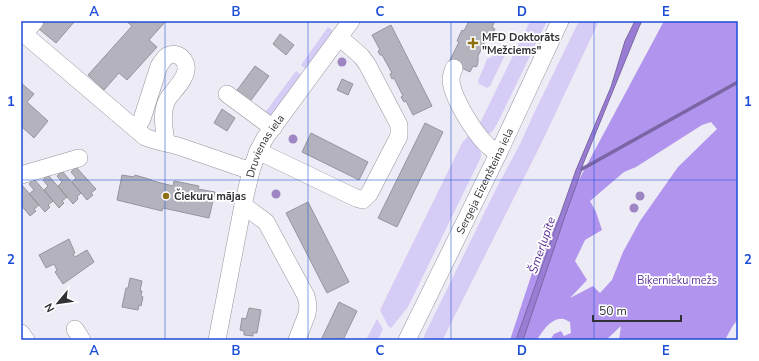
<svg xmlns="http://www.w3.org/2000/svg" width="759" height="361" font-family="'Nunito Sans',sans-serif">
<rect width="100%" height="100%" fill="#edebf5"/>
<!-- green -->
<path fill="#d7ccf5" d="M530,21h17l-49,101 -6,10 -5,2 -5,-3 -2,-8z
M579,21h20l-58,123 -98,195 -1,1h-17l-1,-4 73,-149 23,-43 16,-35z
M328,27l6,5 -28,37 -5,-4z
M496,49h3l6,2v4l-15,31 -3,2 -8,-4 -1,-3 9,-22 5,-2z
M296,71l7,5 -33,43 -6,-5z
M470,134l11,19v4l-73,150 -17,21 -3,-2 -8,-16 82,-167z
M377,319l6,10 -5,11h-12z"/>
<!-- forest -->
<path fill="#b094ed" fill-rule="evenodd" d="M664,21h74v298l-6,8 -7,13h-106l2,-14 -15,14h-56l4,-6 7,-3 3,5 7,-3 -1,-11c-2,-1 -4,-2 -6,-3 -13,-2 -21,12 -27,21h-27l27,-82zM711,122l6,7 -39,38 -38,54 -17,31 -11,28 -12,13 -7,-7 -23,12 17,-18 -12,-19 10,-21 17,-10 -6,-18 -6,-11 34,-29 12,-5 66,-42z"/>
<!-- water -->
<path fill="#997dd4" stroke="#7a66a4" d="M635,21h7l-3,6 -56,137 -2,8 -17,47 -41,121h-7l60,-170 35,-83 14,-46z"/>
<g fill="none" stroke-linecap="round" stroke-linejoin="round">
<!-- stream -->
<path stroke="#7a66a4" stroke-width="3.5" d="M582,169l156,-87"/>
</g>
<!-- building -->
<path fill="#b4b2bc" stroke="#96949d" d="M45,21h30l-19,22 -17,-14z
M126,21h40l-17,19 8,7 -30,33 -8,-7 -15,17 -16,-15 44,-49z
M469,21h26l-3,6 3,2 -3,5 -5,3 -9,19v6l-1,4 -1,1 -3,-1 -3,6 -21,-10 10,-20 -2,-1 5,-11 2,1z
M391,25l41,81 -19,9 -7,-14 -2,1 -3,-5 2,-1 -9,-18 -2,1 -2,-5 2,-1 -10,-18h-2l-2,-4 2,-1 -8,-15z
M280,34l14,11 -8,10 -13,-11z
M255,66l14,10 -20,27 -14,-10z
M342,79l11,5 -5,11 -11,-5z
M21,83l13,11 -7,8 21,19 -14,17 -13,-12z
M222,109l13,9 -8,13 -13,-8z
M425,123l18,9 -46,95 -19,-9z
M311,133l57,29 -9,18 -57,-28z
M76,167l20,22 -5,4 2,2 -6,5 -15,-18 4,-4 -5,-6z
M62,171l19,22 -4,4 1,2 -5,5 -15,-18 4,-4 -5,-6z
M48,175l19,22 -5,4 2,2 -5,5 -15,-18 4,-4 -5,-6z
M122,175l12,2 1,-2 17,5 1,1 20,5 1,-5 25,5 -1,3 17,3 -6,26 -46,-10 -1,3 -45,-11z
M34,179l19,22 -5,4 2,2 -5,5 -16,-18 5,-4 -5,-6z
M21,184l18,21 -5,4 2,2 -6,5 -9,-11z
M308,202l41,80 -22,11 -41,-80z
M69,239l6,14 -2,1 2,3 12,-7 7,12 -31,22 -8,-12 2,-2 -3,-6 -8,4 -7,-13z
M130,278l12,3 -2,10h2l-1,5 2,1 -2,9 -2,-1 -1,5 -16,-3 4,-19h2z
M339,302l18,9 -14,29h-22z
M249,308l12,2 -4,23h-4v3l-9,-1v-4l-4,-1 2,-12 4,1z"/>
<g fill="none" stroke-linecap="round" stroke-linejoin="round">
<defs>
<g id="minor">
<path d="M21,32l3,2 11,-13"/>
<path d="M24,34l121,103c12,5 24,6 36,10 23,8 47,16 70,24"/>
<path d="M454,68c-1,3 -3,8 -3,11 0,17 23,53 35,65 3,3 8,6 12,10"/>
<path d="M227,94l46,34"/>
<path d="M136,128l6,-9 17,-53c3,-4 5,-8 8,-10 11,-6 21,5 19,15 -2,10 -11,18 -17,26 -9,13 -5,31 -3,45"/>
<path d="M258,151l98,47 7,2 6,-6 30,-58v-11l-32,-61 -6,-8 -22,-19"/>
<path d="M21,175l58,-17"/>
<path d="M243,205l23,17 40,74 2,9 -1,9 -10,26"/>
<path d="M75,329l7,11"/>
<path d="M21,333l5,7"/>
<path id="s1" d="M217,340l26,-135 8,-34 7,-20 7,-13 86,-117"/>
<path id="s2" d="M407,340l91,-186 62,-133"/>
</g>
</defs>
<!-- minor casing -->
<use href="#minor" stroke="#97949e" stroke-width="18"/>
<!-- minor -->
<use href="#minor" stroke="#fff" stroke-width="17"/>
</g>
<!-- trees -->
<g fill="#9d86c2">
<circle cx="342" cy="62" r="4.5"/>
<circle cx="293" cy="139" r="4.5"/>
<circle cx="276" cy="194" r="4.5"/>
<circle cx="640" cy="196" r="4.5"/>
<circle cx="634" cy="208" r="4.5"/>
</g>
<!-- grid -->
<path fill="none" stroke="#1d4ed8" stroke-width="1" stroke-opacity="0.55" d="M165,21v319M308,21v319M451,21v319M594,21v319M21,180h717"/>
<!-- markers -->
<g fill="#8e6e12" stroke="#fff" stroke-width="1.5">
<path d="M471 37h4v4h4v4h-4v4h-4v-4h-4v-4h4z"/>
<circle cx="166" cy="196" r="4"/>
</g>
<g text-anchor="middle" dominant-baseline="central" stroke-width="3.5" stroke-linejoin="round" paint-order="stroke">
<!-- poi labels -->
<g font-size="11" font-weight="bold" fill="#313034" stroke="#fff" text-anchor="start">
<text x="482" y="37">MFD Doktorāts<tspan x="482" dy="13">"Mežciems"</tspan></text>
<text x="174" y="196">Čiekuru mājas</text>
</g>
<!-- street labels -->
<g font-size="11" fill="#313034" stroke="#fff">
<text stroke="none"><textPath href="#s1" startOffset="201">Druvienas iela</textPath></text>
<text stroke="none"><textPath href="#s2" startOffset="177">Sergeja Eizenšteina iela</textPath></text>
</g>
<!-- park labels -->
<g font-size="11" fill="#5c3399" stroke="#fff">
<text x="677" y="280">Biķernieku mežs</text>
</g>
<!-- water labels -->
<g font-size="12" font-style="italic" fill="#53298f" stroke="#fff">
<text transform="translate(542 245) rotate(-71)">Šmerļupīte</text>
</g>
</g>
<!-- border -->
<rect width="759" height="361" fill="none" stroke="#ffffff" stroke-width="44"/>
<!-- north arrow -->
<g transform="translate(58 303) rotate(241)" stroke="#ffffff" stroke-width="3" paint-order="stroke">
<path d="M0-3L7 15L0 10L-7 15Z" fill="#313034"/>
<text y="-6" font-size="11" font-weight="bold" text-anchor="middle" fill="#313034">N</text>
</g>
<!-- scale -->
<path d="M593 315v6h88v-6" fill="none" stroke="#313034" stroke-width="2"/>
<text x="599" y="315" font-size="12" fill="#313034" stroke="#ffffff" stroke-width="3" paint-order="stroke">50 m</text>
<rect x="22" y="22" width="715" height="317" fill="none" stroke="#1d4ed8" stroke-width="1.5"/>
<g font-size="13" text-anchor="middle" font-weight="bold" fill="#1d4ed8">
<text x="94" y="16">A</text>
<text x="236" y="16">B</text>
<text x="380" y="16">C</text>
<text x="522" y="16">D</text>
<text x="666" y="16">E</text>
<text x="11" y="106">1</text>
<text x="748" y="106">1</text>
<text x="11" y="264">2</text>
<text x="748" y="264">2</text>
<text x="94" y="355">A</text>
<text x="236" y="355">B</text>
<text x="380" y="355">C</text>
<text x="522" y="355">D</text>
<text x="666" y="355">E</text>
</g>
</svg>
